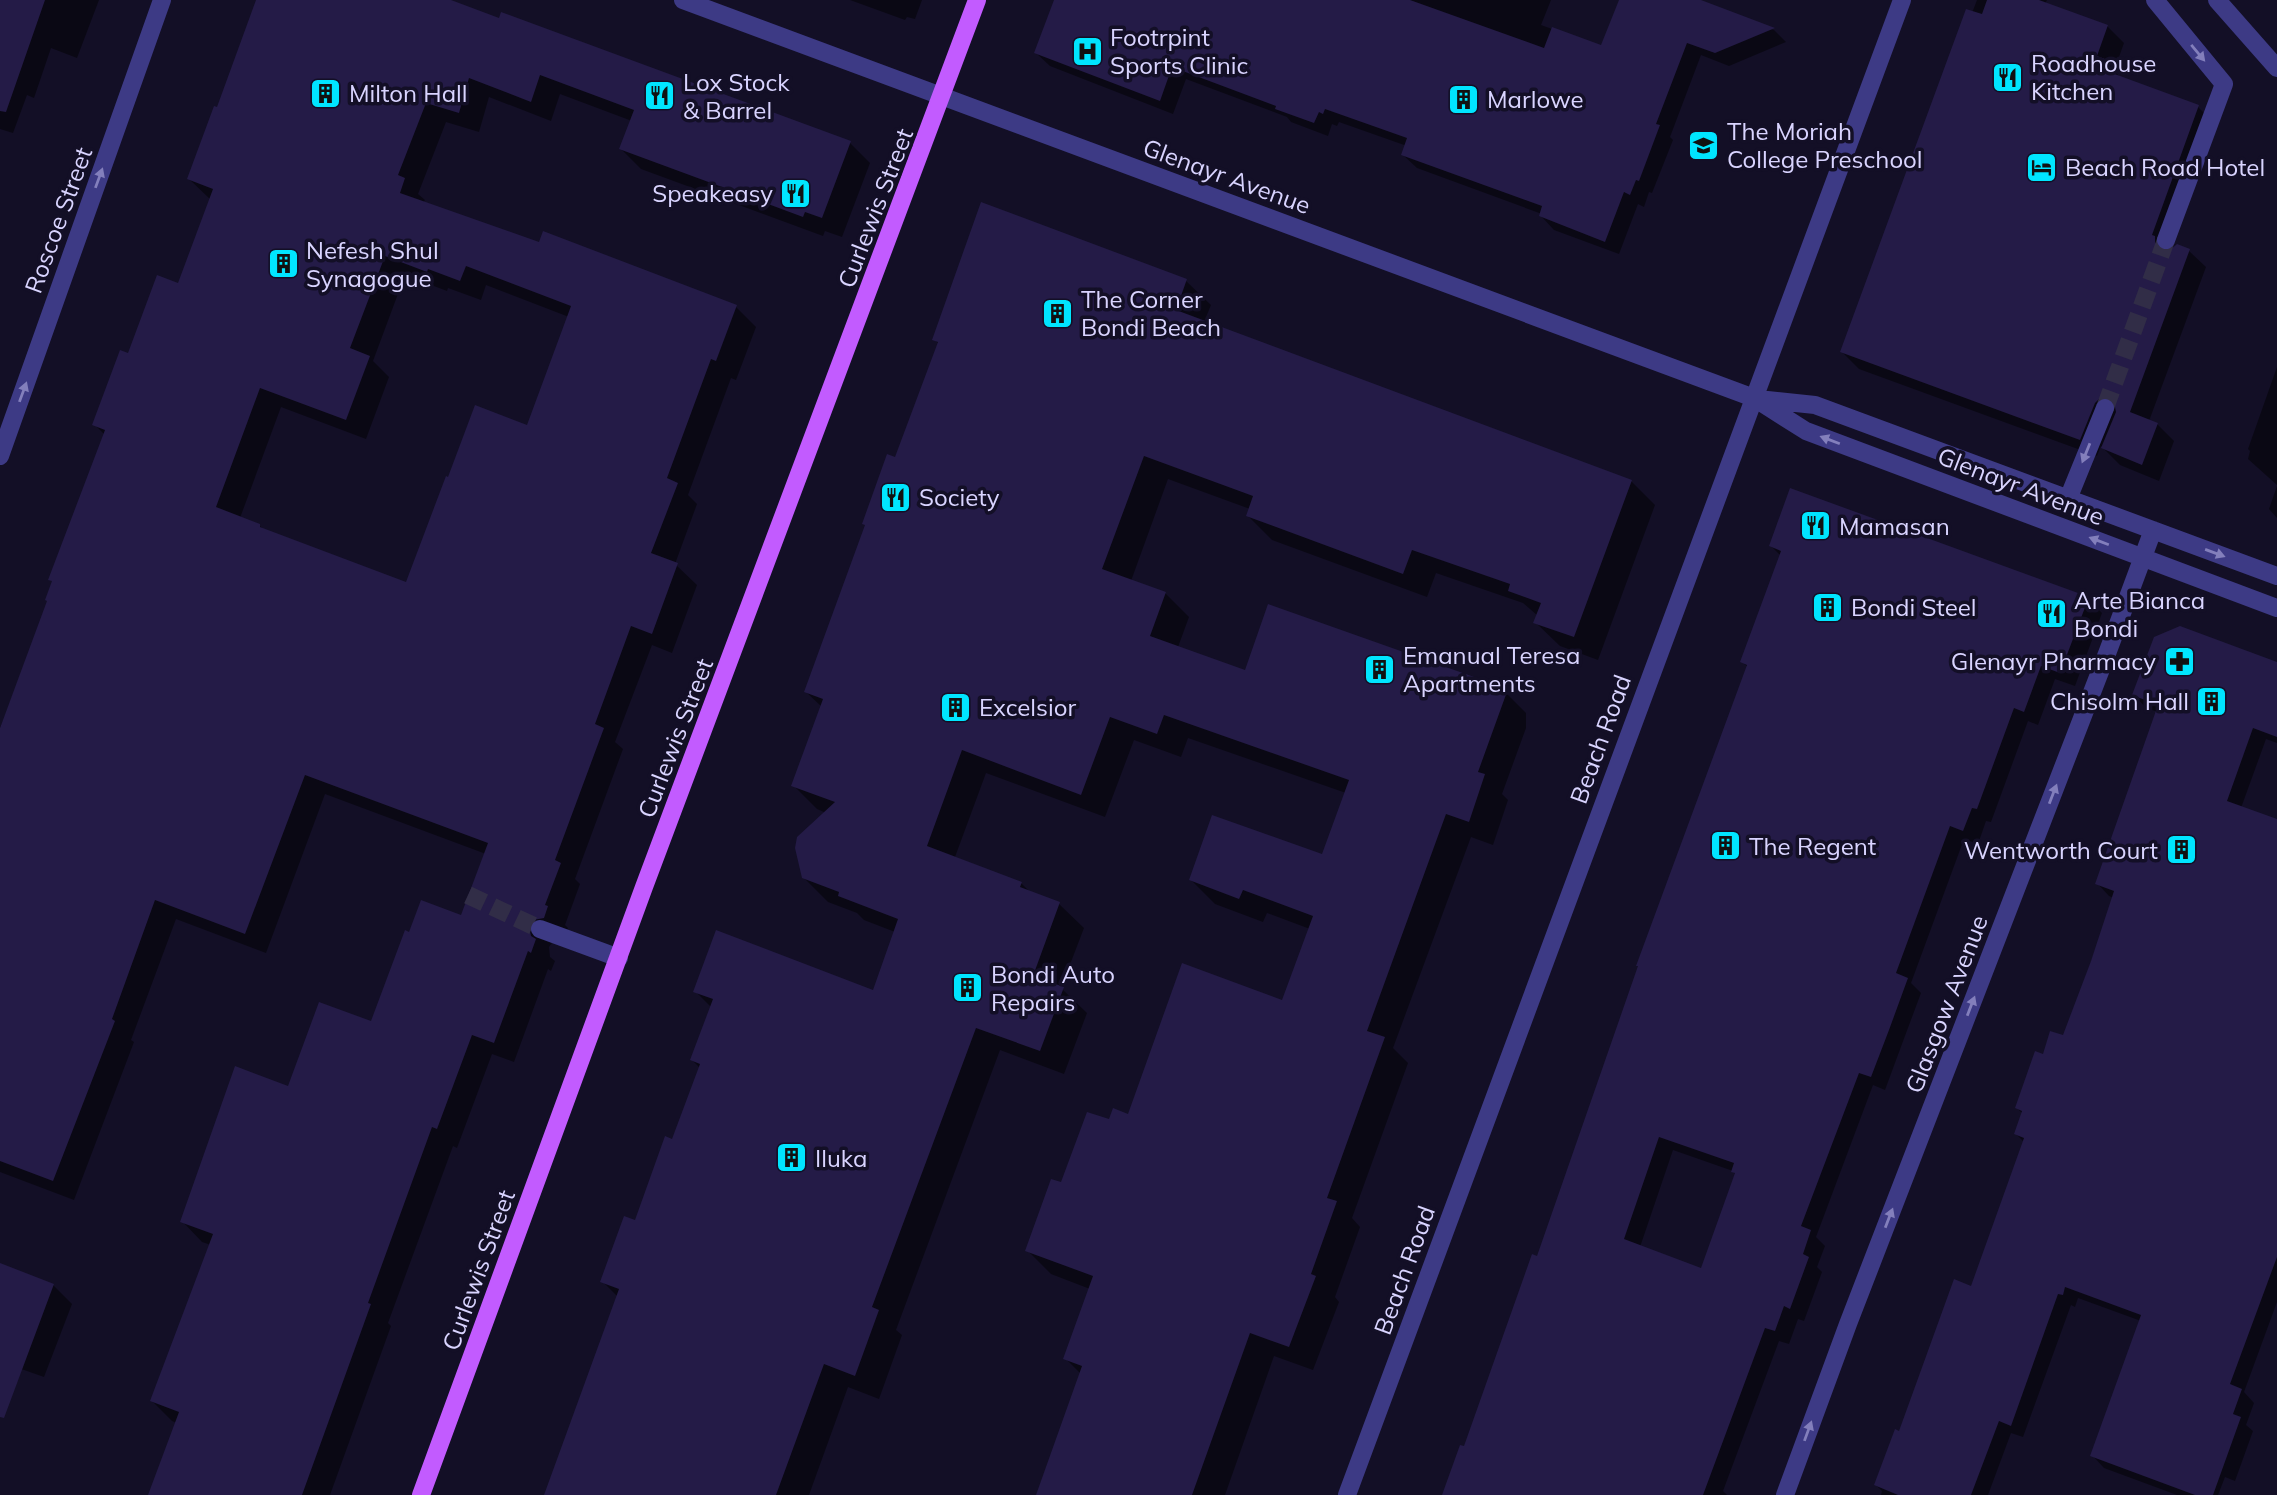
<svg xmlns="http://www.w3.org/2000/svg" width="2277" height="1495" font-family="Mulish,sans-serif">
<rect width="100%" height="100%" fill="#130f26"/>
<!-- shadow -->
<path fill="#0007" fill-rule="evenodd" d="M0,0h99l-22,58 -26,-10 -17,50 -7,-3 -14,38 -13,-4z
M257,0h188l405,143 20,20 -28,74 -17,-6 -2,5 -182,-67 -20,-20 11,-28 -72,-27 -9,27 -62,-24 -10,35 -33,-10 -28,72 7,6 -2,3 117,42 196,62 20,20 -20,53 -5,-2 -43,117 9,9 -22,60 22,21 -25,68 -20,-8 -37,97 8,7 -48,130 5,5 -15,41 3,3 -4,10 -10,2 -5,7 1,10 5,4 -4,10 -3,-2 -34,93 -22,-8 -35,94 -4,-2 -65,177 3,3 -61,169h-180l27,-72 -5,-2 -20,-20 59,-156 -9,-3 -20,-21 107,-133 83,-65 38,-89 52,-17 24,-63 -161,-60 -59,159 -90,-34 -45,121 3,2 -60,158 -74,-28v-444l49,-127 56,-166 -11,-11 36,-69 49,-70 32,-85 -22,-21 29,-69zM405,275l42,16 1,-3 33,12 5,-15 83,32 -41,110 -121,157 -142,-53 -6,-6 -19,-7 41,-111 85,32 23,-62 -16,-16z
M850,0h72l-7,19 -8,-2 -2,3z
M1056,0h495l-10,25 61,22 19,-47h75l78,30 12,12 -57,24 -28,-11 -31,82 3,3 -21,53 -3,-1 -5,15 -6,-3 -19,50 -65,-24 -13,-14 1,-2 -125,-46 -14,-13 4,-9 -68,-24 -2,4 -5,-2 -4,12 -37,-14 -4,-5 -101,-38 -13,35 -123,-48 -14,-13z
M1977,0h70l-2,4 62,22 17,17 -10,28 8,8 76,28 17,17 -48,131 22,-4 17,16 -57,154 8,3 17,17 -15,40 -39,-16 -19,-19 -4,10 -238,-87 -17,-17z
M982,205l204,76 25,24 -7,17 427,159 24,24 -57,155 -38,-14 -25,-24 3,-6 -15,-13 -87,-30 -9,24 -155,-57 -24,-24 2,-7 -82,-30 -37,102 34,12 24,24 -11,30 68,25 256,17 24,24v15l-24,66 6,6 -15,45 -22,-8 -78,211 15,15 -56,155 8,9 -25,70 4,5 -26,68 -39,-14 -49,139h-188l44,-121 -16,-16 25,-69 -39,-15 -24,-24 36,-66 47,-63 20,-5 153,-114 27,-73 -43,-16 -4,9 -48,-18 -24,-24 132,-23 23,-64 -158,-55 -7,19 -47,-17 -29,77 -119,-44 -31,84 66,26 9,9 29,12 25,24 -23,60 26,25 -23,61 -64,-24 -104,280 6,5 -23,64 -31,-12 -39,108h-263l72,-198 -16,-16 34,-59 37,-81 27,-73 -8,-8 20,-52 -17,-17 179,1 21,-60 -31,-12 -7,-7 -29,-11 -25,-25 23,-64 -9,-4 -24,-24 29,-78 -16,-15 133,-348 -5,-5z
M2277,367v118l-29,-26 2,-8 -2,-2z
M2277,486v32l-8,-9z
M1771,546l317,53 14,14 -27,73 -20,-7 -17,46 -10,-4 -37,101 -5,-1 -8,23 -14,-5 -53,144 10,10 -19,51 -17,46 -12,-5 -57,152 9,9 -8,21 5,5 -18,49 -6,-2 -9,25 -10,-3 -56,150 4,4h-283l21,-47 73,-190 210,-591 -6,-5 39,-106zM1673,1150l60,21 3,4 -34,95 -62,-23z
M2277,664v79l-11,-4 -25,69 36,14v480l-33,90 10,11 -8,22 7,6 -18,50 -10,-4 -7,18h-41l-73,-27 -12,-13 49,-134 -63,-23 -3,9 -4,-2 -48,132 -12,-4 -23,62h-107l1,-4 -6,-6 96,-197 52,-146 -8,-8 7,-20 -6,-6 27,-52 20,-19 50,-139 -5,-2 -12,-13 61,-171 -12,-4 -12,-13z
M0,1265l53,20 19,19 -28,73 -34,-12 -10,28z"/>
<!-- building -->
<path fill="#241b47" fill-rule="evenodd" d="M0,0h45l-39,112 -6,-1z
M256,0h195l48,18 2,-6 350,129 -29,77 -17,-6 -2,5 -184,-68 15,-39 -94,-35 -9,27 -62,-24 -10,35 -33,-10 -28,72 7,3 -5,15 139,49 4,-11 194,74 -21,56 -5,-2 -44,119 11,5 -27,70 27,10 -26,71 -21,-8 -36,98 9,4 -49,132 6,3 -16,42 3,1 -4,12 -11,2 -4,6 2,10 5,3 -5,14 -3,-2 -34,92 -22,-8 -35,94 -5,-2 -64,176 3,1 -69,191h-154l31,-83 -29,-11 63,-167 -33,-12 55,-156 53,20 31,-84 52,19 34,-91 4,2 12,-32 40,15 27,-72 -183,-68 -60,159 -90,-34 -43,119 3,2 -62,160 -53,-20v-433l47,-127 -2,-1 7,-19 -4,-1 57,-150 -13,-5 28,-75 8,3 29,-78 21,8 35,-94 -26,-10 27,-73 3,1zM385,256l42,16 1,-3 32,12 6,-15 105,40 -44,119 -52,-20 -27,72 -2,-1 -40,106 -146,-55v-3l-44,-17 44,-119 86,32 24,-64 -20,-8z
M1054,0h356l134,48 8,-21 49,18 18,-45h82l74,28 -60,25 -28,-10 -31,81 4,1 -21,56 -3,-1 -6,15 -6,-3 -19,50 -66,-26 3,-10 -141,-51 6,-17 -82,-29 -2,5 -4,-2 -5,11 -39,-14 1,-3 -104,-39 -12,34 -126,-48z
M1987,0h52l69,25 -11,31 8,3 -4,10 98,36 -47,130 3,1v7l6,7 8,1 8,-7 13,5 -60,163 28,11 -16,42 -41,-17 15,-36 -2,-10 -5,-5 -10,2 -4,4 -15,37 -240,-88 126,-343 16,5z
M981,202l206,77 -11,31 456,170 -58,157 -41,-14 8,-20 -33,-12 2,-7 -98,-34 -9,24 -157,-58 7,-20 -109,-40 -42,113 64,23 -16,44 95,34 23,-66 240,85 -30,83 7,2 -16,48 -23,-8 -79,217 18,6 -58,161 10,3 -26,73 5,2 -27,71 -39,-14 -58,162h-156l46,-129 -19,-7 30,-83 -68,-25 26,-72 10,3 26,-70 22,7 4,-11 15,6 54,-151 100,37 31,-84 -70,-26 -4,9 -50,-19 23,-65 110,39 27,-74 -185,-65 -7,19 -47,-17 -29,78 -119,-45 -35,96 95,36 -2,5 40,15 -27,74 31,11 -24,64 -64,-23 -104,279 7,3 -24,66 -31,-12 -48,131h-232l75,-206 -19,-7 24,-66 11,4 30,-84 7,3 28,-75 -10,-4 23,-61 -20,-7 23,-62 157,60 25,-71 -60,-23 1,-4 -37,-14 -7,-30 2,-11 38,-35 -44,-16 32,-87 -19,-7 61,-167 -3,-1 25,-70 8,3 43,-115 -6,-2z
M1790,488l299,109 -29,76 -19,-7 -17,46 -10,-4 -37,101 -5,-1 -9,23 -13,-5 -54,147 12,5 -19,52 -18,47 -12,-4 -58,153 10,4 -8,24 6,3 -19,52 -6,-3 -9,25 -10,-3 -62,167h-261l18,-50 4,1 68,-192 5,2 101,-290h-2l111,-301 -7,-3 41,-111 -12,-5zM1659,1137l75,26 -3,9 4,1 -34,95 -77,-29z
M2180,626l97,36v75l-24,-9 -26,73 50,18v438l-47,127 12,5 -9,25 8,3 -28,78h-18l-105,-39 51,-141 -76,-28 -2,8 -5,-1 -47,132 -12,-5 -28,74h-73l-24,-10 21,-56 4,2 55,-152 17,7 53,-148 -10,-4 8,-23 -7,-3 20,-57 8,3 7,-23 13,4 28,-74 23,-70 -19,-7 63,-179 -26,-10 22,-58z
M0,1263l54,21 -50,134 -4,-1z"/>
<g fill="none" stroke-linecap="round" stroke-linejoin="round">
<!-- minor-tunnel -->
<path stroke="#312d47" stroke-width="18" stroke-dasharray="18 9" stroke-linecap="butt" d="M2105,408l61,-168
M468,895l72,34"/>
<!-- minor -->
<path stroke="#3d3a85" stroke-width="18" d="M683,0l1071,398 52,33 471,177
M2155,0l69,84 -58,156
M2217,0l60,68
M1758,399l57,6 462,171
M0,456l162,-456
M2068,499l37,-91
M540,929l79,29
M1347,1495l555,-1495
M1785,1495l63,-171 260,-673 45,-121"/>
<!-- major -->
<path stroke="#c25bff" stroke-width="18" d="M421,1495l223,-608 333,-887"/>
</g>
<!-- one-way arrows -->
<defs><path id="oneway-solid" d="M-6-.8H1V-3.2L6.5 0L1 3.2V.8H-6Z" transform="scale(1.75)"/></defs>
<g fill="#837fbc">
<use href="#oneway-solid" transform="translate(2198 53) rotate(50)"/>
<use href="#oneway-solid" transform="translate(99 178) rotate(-70)"/>
<use href="#oneway-solid" transform="translate(23 392) rotate(-70)"/>
<use href="#oneway-solid" transform="translate(1830 440) rotate(-159)"/>
<use href="#oneway-solid" transform="translate(2086 453) rotate(112)"/>
<use href="#oneway-solid" transform="translate(2099 541) rotate(-159)"/>
<use href="#oneway-solid" transform="translate(2215 553) rotate(20)"/>
<use href="#oneway-solid" transform="translate(2053 794) rotate(-69)"/>
<use href="#oneway-solid" transform="translate(1971 1006) rotate(-69)"/>
<use href="#oneway-solid" transform="translate(1889 1218) rotate(-69)"/>
<use href="#oneway-solid" transform="translate(1808 1431) rotate(-70)"/>
</g>
<!-- icons -->
<defs>
<symbol id="hospital-square" viewBox="-11 -11 22 22"><rect x="-9" y="-9" width="18" height="18" rx="4" fill="#00e5ff" stroke="#130f26"/><path d="M-5-5h3v3.5h4V-5h3V5h-3V1.5h-4V5h-3Z" fill="#111"/></symbol>
<symbol id="restaurant-square" viewBox="-11 -11 22 22"><rect x="-9" y="-9" width="18" height="18" rx="4" fill="#00e5ff" stroke="#130f26"/><path d="M-5-6h1v4h1v-4h1v4h1v-4h1v5L-1.5 .5V6h-2V.5L-5-1ZM5-6V6H3V1.5H1.5Q1.5-4 5-6Z" fill="#111"/></symbol>
<symbol id="building-square" viewBox="-11 -11 22 22"><rect x="-9" y="-9" width="18" height="18" rx="4" fill="#00e5ff" stroke="#130f26"/><path d="M-4-6H4V6H1V3H-1V6H-4ZM-2.5-4.3h1.7v1.8h-1.7ZM.8-4.3h1.7v1.8H.8ZM-2.5-1h1.7V.8h-1.7ZM.8-1h1.7V.8H.8Z" fill="#111"/></symbol>
<symbol id="school-square" viewBox="-11 -11 22 22"><rect x="-9" y="-9" width="18" height="18" rx="4" fill="#00e5ff" stroke="#130f26"/><path d="M0-5L7-2L0 1L-7-2ZM-4 1L0 2.5L4 1V4Q0 6-4 4Z" fill="#111"/></symbol>
<symbol id="hotel-square" viewBox="-11 -11 22 22"><rect x="-9" y="-9" width="18" height="18" rx="4" fill="#00e5ff" stroke="#130f26"/><path d="M-6-4.5h1.5V1H6V5H4.5V3h-9V5H-6ZM-4 0a1.8 1.8 0 1 1 3.6 0ZM.5 0V-2.5h3Q6-2.5 6 0Z" fill="#111"/></symbol>
<symbol id="pharmacy-square" viewBox="-11 -11 22 22"><rect x="-9" y="-9" width="18" height="18" rx="4" fill="#00e5ff" stroke="#130f26"/><path d="M-2-6h4v4h4v4h-4v4h-4v-4h-4v-4h4Z" fill="#111"/></symbol>
</defs>
<g fill-rule="evenodd">
<use href="#hospital-square" x="1070" y="34" width="35" height="35"/>
<use href="#restaurant-square" x="1990" y="60" width="35" height="35"/>
<use href="#building-square" x="308" y="76" width="35" height="35"/>
<use href="#restaurant-square" x="642" y="78" width="35" height="35"/>
<use href="#building-square" x="1446" y="82" width="35" height="35"/>
<use href="#school-square" x="1686" y="128" width="35" height="35"/>
<use href="#hotel-square" x="2024" y="150" width="35" height="35"/>
<use href="#restaurant-square" x="778" y="176" width="35" height="35"/>
<use href="#building-square" x="266" y="246" width="35" height="35"/>
<use href="#building-square" x="1040" y="296" width="35" height="35"/>
<use href="#restaurant-square" x="878" y="480" width="35" height="35"/>
<use href="#restaurant-square" x="1798" y="508" width="35" height="35"/>
<use href="#building-square" x="1810" y="590" width="35" height="35"/>
<use href="#restaurant-square" x="2034" y="596" width="35" height="35"/>
<use href="#pharmacy-square" x="2162" y="644" width="35" height="35"/>
<use href="#building-square" x="1362" y="652" width="35" height="35"/>
<use href="#building-square" x="2194" y="684" width="35" height="35"/>
<use href="#building-square" x="938" y="690" width="35" height="35"/>
<use href="#building-square" x="1708" y="828" width="35" height="35"/>
<use href="#building-square" x="2164" y="832" width="35" height="35"/>
<use href="#building-square" x="950" y="970" width="35" height="35"/>
<use href="#building-square" x="774" y="1140" width="35" height="35"/>
</g>
<g text-anchor="middle" dominant-baseline="central" stroke-width="7" stroke-linejoin="round" paint-order="stroke">
<!-- poi labels -->
<g font-size="24" fill="#d9d4ff" stroke="#130f26" text-anchor="start">
<text x="1110" y="37">Footrpint<tspan x="1110" dy="28">Sports Clinic</tspan></text>
<text x="2031" y="63">Roadhouse<tspan x="2031" dy="28">Kitchen</tspan></text>
<text x="683" y="82">Lox Stock<tspan x="683" dy="28">&amp; Barrel</tspan></text>
<text x="349" y="93">Milton Hall</text>
<text x="1487" y="99">Marlowe</text>
<text x="1727" y="131">The Moriah<tspan x="1727" dy="28">College Preschool</tspan></text>
<text x="2065" y="167">Beach Road Hotel</text>
<text x="773" y="193" text-anchor="end">Speakeasy</text>
<text x="306" y="250">Nefesh Shul<tspan x="306" dy="28">Synagogue</tspan></text>
<text x="1081" y="299">The Corner<tspan x="1081" dy="28">Bondi Beach</tspan></text>
<text x="919" y="497">Society</text>
<text x="1839" y="526">Mamasan</text>
<text x="2074" y="600">Arte Bianca<tspan x="2074" dy="28">Bondi</tspan></text>
<text x="1851" y="607">Bondi Steel</text>
<text x="1403" y="655">Emanual Teresa<tspan x="1403" dy="28">Apartments</tspan></text>
<text x="2156" y="661" text-anchor="end">Glenayr Pharmacy</text>
<text x="2189" y="701" text-anchor="end">Chisolm Hall</text>
<text x="979" y="707">Excelsior</text>
<text x="1749" y="846">The Regent</text>
<text x="2158" y="850" text-anchor="end">Wentworth Court</text>
<text x="991" y="974">Bondi Auto<tspan x="991" dy="28">Repairs</tspan></text>
<text x="815" y="1158">Iluka</text>
</g>
<!-- street labels -->
<g font-size="24" fill="#d9d4ff" stroke="#130f26">
<text transform="translate(1227 176) rotate(20)">Glenayr Avenue</text>
<text transform="translate(875 208) rotate(-69)">Curlewis Street</text>
<text transform="translate(58 220) rotate(-70)">Roscoe Street</text>
<text transform="translate(2021 486) rotate(21)">Glenayr Avenue</text>
<text transform="translate(675 738) rotate(-69)">Curlewis Street</text>
<text transform="translate(1600 739) rotate(-70)">Beach Road</text>
<text transform="translate(1946 1004) rotate(-69)">Glasgow Avenue</text>
<text transform="translate(478 1270) rotate(-70)">Curlewis Street</text>
<text transform="translate(1404 1270) rotate(-70)">Beach Road</text>
</g>
</g>
</svg>
